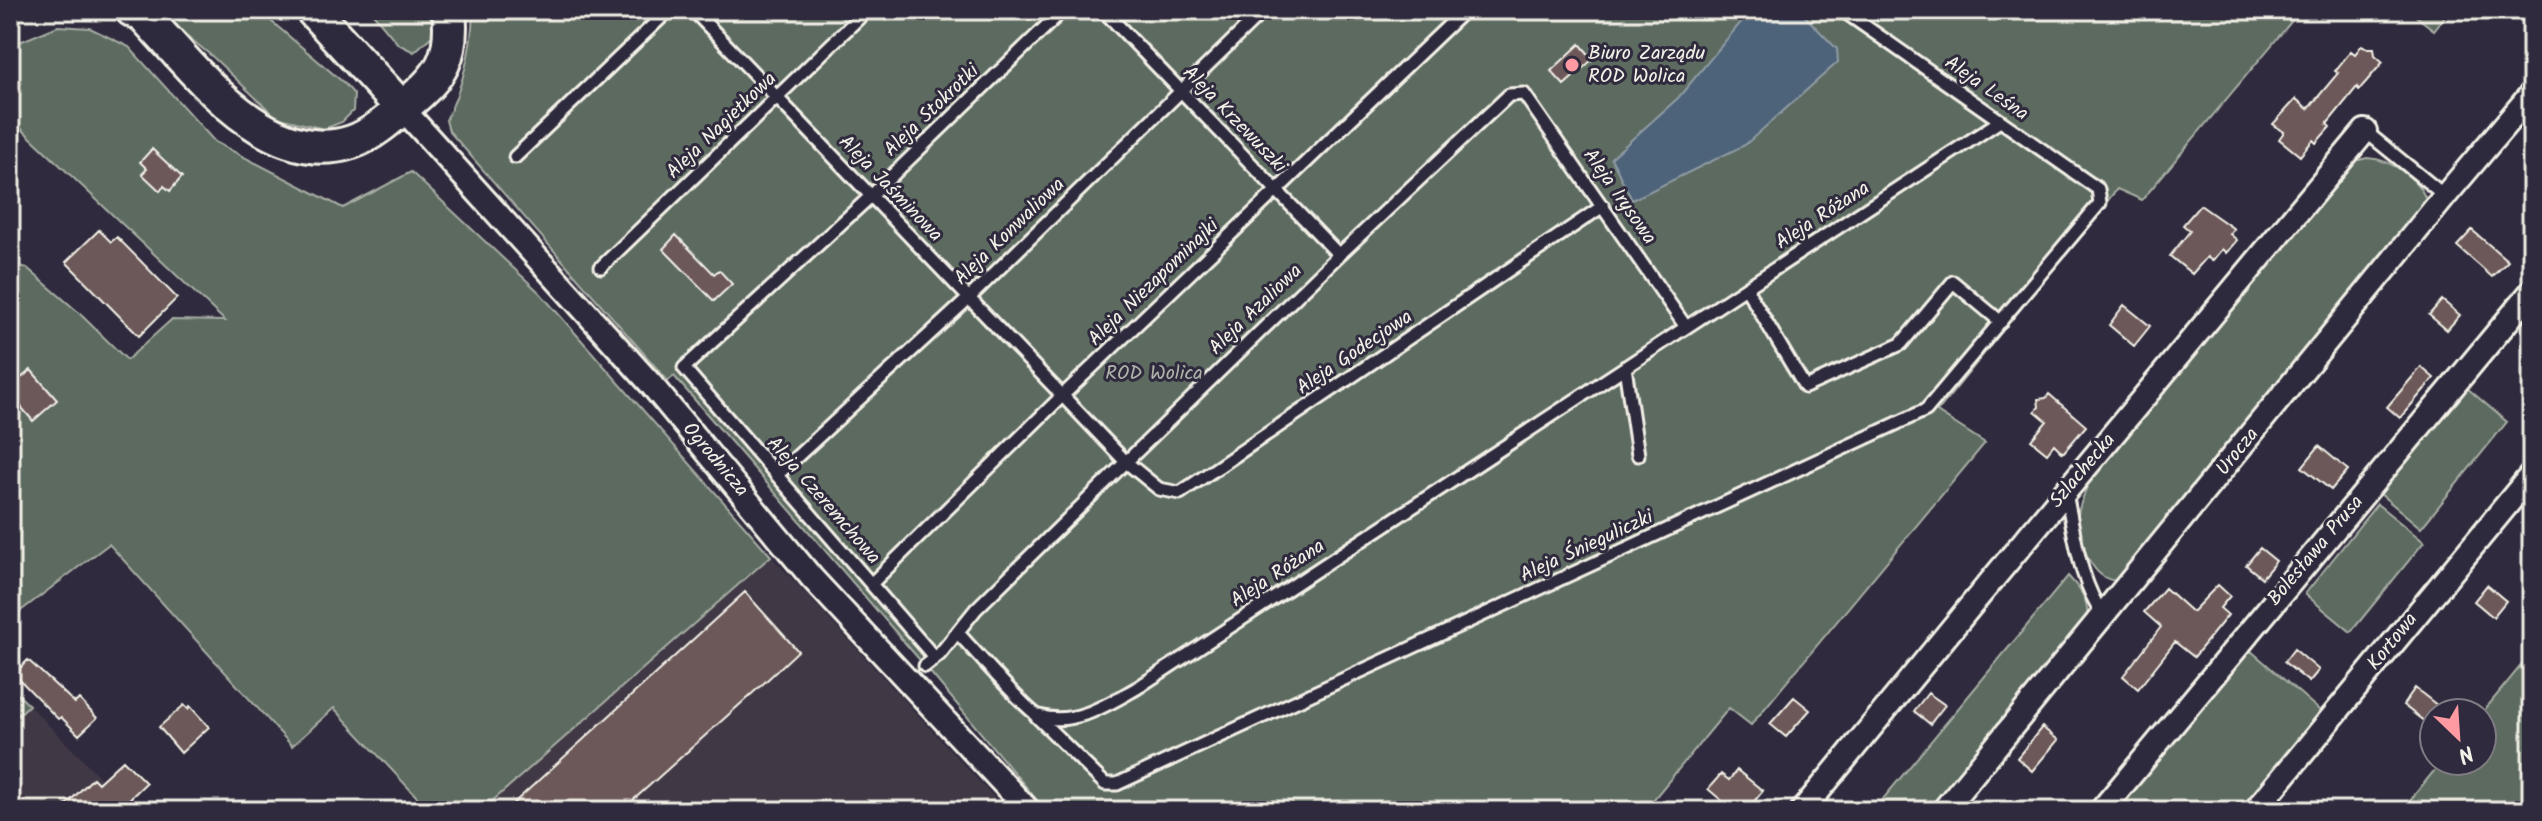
<svg xmlns="http://www.w3.org/2000/svg" width="2542" height="821" font-family="Kalam,sans-serif">
<rect width="100%" height="100%" fill="#2f2a3d"/>
<filter id="ink" filterUnits="userSpaceOnUse"><feTurbulence type="fractalNoise" baseFrequency=".0125" numOctaves="2"/><feDisplacementMap in="SourceGraphic" scale="16" xChannelSelector="R" yChannelSelector="G"/><feConvolveMatrix kernelMatrix="1 2 1 2 8 2 1 2 1" color-interpolation-filters="sRGB"/></filter>
<g filter="url(#ink)">
<!-- built -->
<path fill="#413845" d="M771,556l230,249v6h-520z
M29,705l104,106h-123v-88z"/>
<!-- green -->
<path fill="#5b6a61" stroke="#a8aea4" stroke-width="2" d="M156,10h102l86,73 10,11 -1,17 -11,11 -18,7 -48,-12 -62,-59z
M370,10h64l-1,25 -19,17 -16,-8z
M473,10h1828l-159,190 -25,-11 -180,223 48,31 -234,282 -22,-17 -85,103h-598l-121,-145 -251,-290 -6,5 -219,-250 -3,-11c18,-36 26,-70 27,-110z
M2408,10h42l-16,20z
M58,26l32,2 39,19 86,95 128,66 68,-36 129,121 231,263 -290,255h-51l-96,-103 -42,38 -183,-202 -99,75v-356l17,5 50,43 50,49 44,-40 54,1 -215,-203v-72z
M2367,158c26,1 56,23 61,49l-307,373c-29,5 -44,-41 -43,-65 1,-10 7,-22 10,-31l197,-241 70,-82z
M2467,388l40,34 -86,106 -42,-35z
M2377,504l47,38 -73,90 -46,-38z
M2068,576c16,17 21,25 19,48l-153,187h-61z
M2250,650l76,66 -79,95h-53l-5,-4 -4,4h-68z
M2532,652v159h-116l-9,-7 35,-43h40v-48z
M10,687l19,18 -19,18z"/>
<!-- water -->
<path fill="#4e6379" stroke="#909ca5" stroke-width="2" d="M1751,10h48l38,39 1,13 -93,83 -113,55 -21,-42 67,-60z"/>
<!-- building -->
<path fill="#6c5959" stroke="#f4f1e8" stroke-width="2" d="M1580,44l13,15 -29,26 -13,-14z
M2362,45l5,3h7l1,7 8,7 -24,28 -2,-3 -30,37 3,3 -14,16 -3,-3 -13,16 -21,-17 5,-7 -11,-8 23,-25 12,10 30,-36 -3,-2 16,-20 4,3z
M152,149l30,28 -12,14 -6,-5 -4,5 -18,-17 5,-5 -7,-7z
M2200,205l34,24 -4,5 7,6 -11,13 -4,-4 -10,12 -5,-4 -15,17 -22,-18 20,-25 -7,-6z
M99,230l12,12 6,-5 60,61 -38,38 -73,-74z
M2472,230l36,31 -16,16 -35,-31z
M676,235l38,39 5,-4 13,14 -18,17 -51,-52z
M2442,300l18,15 -13,15 -18,-15z
M2124,305l26,21 -16,20 -25,-21z
M2421,367l13,11 -34,40 -13,-11z
M31,370l26,30 -24,21 -23,-27v-7z
M2049,394l37,32 -23,27 -9,-9 -7,9 -16,-13 16,-19 -12,-10 4,-4 -1,-8 8,-1z
M2319,446l29,24 -17,20 -29,-23z
M2260,548l16,13 -14,17 -16,-13z
M2218,585l12,11 -10,12 8,7 -34,42 -19,-15 -37,47 -15,-13 38,-49 -17,-15 21,-24 27,24z
M2487,585l19,16 -13,16 -19,-16z
M745,592l53,59 -33,31 -144,129h-116z
M2294,649l25,21 -10,12 -25,-20z
M28,660l47,43 4,-4 18,19 -18,17 -18,-18 -3,2 -44,-45z
M2415,688l27,21 -4,4h-4v6l-5,6 -26,-20z
M1928,693l17,12 -15,19 -16,-13z
M1794,697l16,13 -24,27 -16,-13z
M184,705l4,4 2,-3 19,21 -28,26 -22,-26z
M2042,727l16,13 -26,31 -15,-13z
M123,760l23,23 -29,28h-57l33,-33 5,5z
M1737,770l26,21 -17,20h-12l-26,-22 13,-15 8,6z"/>
<g fill="none" stroke-linecap="round" stroke-linejoin="round">
<defs>
<path id="lane" d="M693,10l433,452 33,27 21,4 423,-287
M1103,10l236,245
M2365,131l80,65
M515,157l154,-147
M601,267l266,-257
M1746,288l59,99 96,-43 52,-62 48,40
M1625,367l13,88
M777,475l192,-177 295,-288
M2066,494c9,40 13,88 38,122
M871,584l192,-189 402,-385
M958,633c12,13 71,80 81,83 35,11 69,-12 98,-28l863,-567
M935,658l-251,-290 187,-172 192,-186
M925,666l14,-11 37,-46 150,-147 213,-207 170,-160 15,-1 162,233
M1036,716l69,68h12l809,-374 174,-207 -2,-14 -256,-179"/>
<path id="street" d="M402,108l248,275 162,195 217,233
M1802,811c186,-228 375,-453 563,-680
M1943,811l502,-615 87,-103
M2101,811l431,-520
M2255,811l277,-337"/>
<path id="secondary" d="M132,10l12,6c51,54 123,154 208,126 19,-6 40,-25 55,-38 35,-29 47,-47 42,-94
M312,10l90,98"/>
</defs>
<!-- lane casing -->
<use href="#lane" stroke="#f4f1e8" stroke-width="17"/>
<!-- street casing -->
<use href="#street" stroke="#f4f1e8" stroke-width="28"/>
<!-- secondary casing -->
<use href="#secondary" stroke="#f4f1e8" stroke-width="38"/>
<!-- lane -->
<use href="#lane" stroke="#2f2a3d" stroke-width="11"/>
<!-- street -->
<use href="#street" stroke="#2f2a3d" stroke-width="22"/>
<!-- secondary -->
<use href="#secondary" stroke="#2f2a3d" stroke-width="32"/>
</g>
</g>
<!-- markers -->
<circle fill="#ff9aa2" stroke="#2f2a3d" stroke-width="3" cx="1572" cy="65" r="8"/>
<g text-anchor="middle" dominant-baseline="central" stroke-width="6" stroke-linejoin="round" paint-order="stroke">
<!-- poi labels -->
<g font-size="20" fill="#f4f1e8" stroke="#2f2a3d" text-anchor="start">
<text x="1588" y="54">Biuro Zarządu<tspan x="1588" dy="23">ROD Wolica</tspan></text>
</g>
<!-- street labels -->
<g font-size="20" fill="#f4f1e8" stroke="#2f2a3d">
<text transform="translate(1986 89) rotate(35)">Aleja Leśna</text>
<text transform="translate(932 111) rotate(-44)">Aleja Stokrotki</text>
<text transform="translate(1234 120) rotate(46)">Aleja Krzewuszki</text>
<text transform="translate(722 126) rotate(-44)">Aleja Nagietkowa</text>
<text transform="translate(890 189) rotate(46)">Aleja Jaśminowa</text>
<text transform="translate(1619 197) rotate(55)">Aleja Irysowa</text>
<text transform="translate(1823 216) rotate(-33)">Aleja Różana</text>
<text transform="translate(1010 232) rotate(-44)">Aleja Konwaliowa</text>
<text transform="translate(1154 283) rotate(-44)">Aleja Niezapominajki</text>
<text transform="translate(1256 310) rotate(-44)">Aleja Azaliowa</text>
<text transform="translate(1355 353) rotate(-34)">Aleja Godecjowa</text>
<text transform="translate(2238 452) rotate(-51)">Urocza</text>
<text transform="translate(715 460) rotate(50)">Ogrodnicza</text>
<text transform="translate(2083 471) rotate(-50)">Szlachecka</text>
<text transform="translate(823 501) rotate(49)">Aleja Czeremchowa</text>
<text transform="translate(1587 547) rotate(-25)">Aleja Śnieguliczki</text>
<text transform="translate(2316 551) rotate(-50)">Bolesława Prusa</text>
<text transform="translate(1278 574) rotate(-33)">Aleja Różana</text>
<text transform="translate(2393 642) rotate(-51)">Kortowa</text>
</g>
<!-- park labels -->
<g font-size="20" fill="#afb4ab" stroke="#2f2a3d">
<text x="1154" y="374">ROD Wolica</text>
</g>
</g>
<!-- margin -->
<rect width="2542" height="821" fill="none" stroke="#2f2a3d" stroke-width="40"/>
<rect x="20" y="20" width="2502" height="781" fill="none" stroke="#f4f1e8" stroke-width="3" filter="url(#ink)"/>
<!-- north arrow -->
<g transform="translate(2458 737) rotate(155)"><circle r="38" fill="#2f2a3d" stroke="#7e7a81" stroke-width="2"/>
<path d="M0-6L14 30L0 20L-14 30Z" fill="#ff9aa2"/>
<text y="-12" font-size="22" font-weight="bold" text-anchor="middle" fill="#f4f1e8">N</text>
</g>
</svg>
